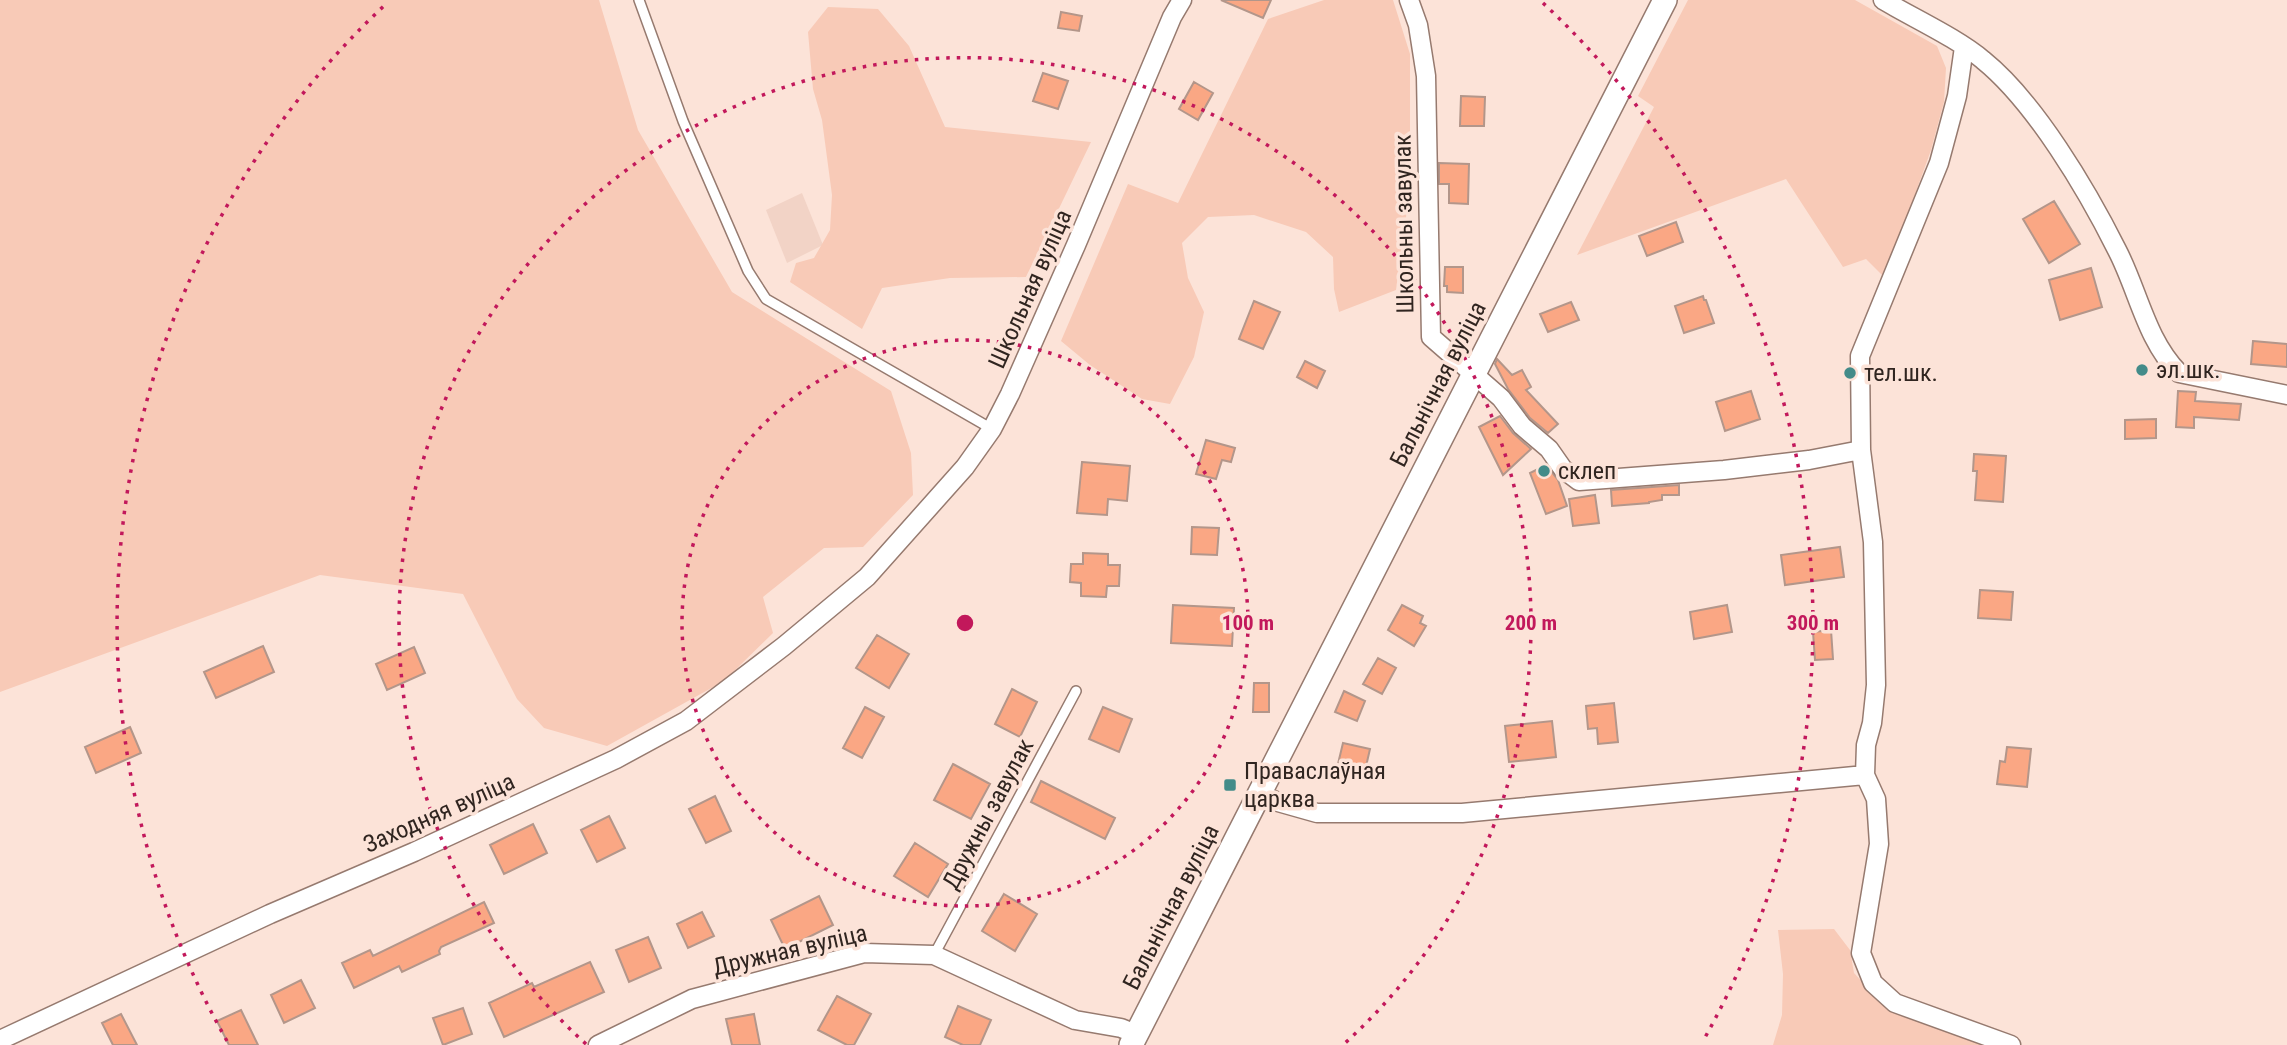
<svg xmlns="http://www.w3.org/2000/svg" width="2287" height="1045" font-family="'Roboto Condensed',sans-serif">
<rect width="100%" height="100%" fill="#fce3d8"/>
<!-- built -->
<path fill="#f2d3c6" d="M802,193l21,52 -36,18 -21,-53z"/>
<!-- green -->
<path fill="#f8cab7" d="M0,0h599l39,130 94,162 159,99 20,62 2,42 -50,52 -39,1 -61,49 10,36 -49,48 -117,65 -63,-18 -27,-29 -54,-105 -143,-19 -320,117z
M1324,0h69l17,54v134l-14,102 -57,22 -5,-23 -1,-32 -27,-25 -52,-17 -46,2 -26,26 6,35 16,34 -10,45 -24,47 -28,-5 -52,-34 -29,-24 67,-157 50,19 90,-184z
M1688,0h167l82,46 9,22 -2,34 -13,48 -46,128 -19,-19 -23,8 -57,-88 -209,76 77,-148 -16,-11z
M828,7l50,2 31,37 36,81 146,15 -65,135 -76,1 -68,10 -20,41 -72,-47 6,-19 18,-5 16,-28 2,-35 -10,-75 -9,-31 -5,-57z
M1834,929l16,21 4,23 24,26 115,46h-220l9,-30 1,-41 -5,-44z"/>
<!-- building -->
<path fill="#faa784" stroke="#b3968a" stroke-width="2" d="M1221,0h50l-8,18z
M1061,12l21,4 -3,15 -21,-3z
M1043,73l25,8 -10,28 -25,-8z
M1194,82l19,11 -15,27 -19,-11z
M1461,96l24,1 -1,29h-24z
M1439,163l30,1 -1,40 -19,-1v-19h-10z
M2054,201l26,43 -31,19 -26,-44z
M1676,222l7,20 -36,14 -8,-20z
M1445,267h18v26l-16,-1v-6h-3z
M2091,268l11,39 -42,13 -11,-40z
M1703,296l1,4h2l8,23 -30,10 -9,-27z
M1254,301l26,11 -17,37 -24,-10z
M1571,302l8,18 -31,12 -8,-18z
M2253,341l34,3v23l-36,-3z
M1497,359l15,16 10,-5 9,17 -5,3 32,34 -10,9 -18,-15 -22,-29 -13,-25z
M1305,361l20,10 -8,17 -20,-11z
M1751,391l9,28 -35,12 -9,-29z
M2178,391l18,1 -1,9 46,3 -2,16 -45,-3v11l-18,-1z
M1500,416l13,17 18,16 -28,26 -24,-48z
M2156,419v19l-31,1v-19z
M1206,440l29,8 -4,14 -9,-2 -6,19 -20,-5z
M1974,454l32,2 -3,46 -28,-2 2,-29h-4z
M1082,462l48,4 -3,35 -19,-2 -1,16 -30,-2z
M1546,465l12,15 9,26 -21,8 -16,-41z
M1679,485v10h-17v5l-13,2v1l-37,3 -1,-16z
M1595,495l4,28 -26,3 -4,-27z
M1192,527l27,1 -2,27 -26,-1z
M1840,547l4,30 -59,8 -4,-30z
M1083,553l25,1v11h12l-1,21h-12l-1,11 -25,-1v-13l-11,-1 1,-18h12z
M1980,590l33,2 -2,28 -33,-2z
M1173,605l61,3 -2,38 -61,-3z
M1402,605l21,11 -3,7 6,3 -12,20 -26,-16z
M1727,605l5,27 -38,7 -4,-27z
M1831,630l2,29 -18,1 -2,-28z
M877,635l32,19 -20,34 -33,-20z
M263,646l11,26 -58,26 -12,-26z
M414,647l11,26 -38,17 -11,-26z
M1378,658l18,10 -14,26 -19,-10z
M1254,683h15v29h-16z
M1012,689l25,13 -17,35 -25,-13z
M1344,691l21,10 -8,20 -22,-9z
M1614,703l4,39 -20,2 -1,-16 -9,1 -2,-23z
M865,707l19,10 -22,41 -19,-10z
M1103,707l29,12 -13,33 -30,-13z
M1552,721l4,36 -47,5 -4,-36z
M130,727l11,26 -45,20 -11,-26z
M1343,743l27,6 -6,26 -27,-7z
M2007,747l24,2 -4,38 -30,-3 3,-23 5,1z
M953,764l37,20 -19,35 -37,-19z
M1041,781l74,37 -10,21 -74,-37z
M715,796l16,35 -25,12 -17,-34z
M609,816l16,32 -28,14 -16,-32z
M533,824l14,29 -43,21 -14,-29z
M915,843l33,21 -20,33 -34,-21z
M1004,894l33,20 -22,37 -33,-20z
M819,896l14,29 -48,24 -14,-29z
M484,902l10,21 -53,24 -2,4 1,3 -38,18 -3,-6 -45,22 -12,-25 28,-13 3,6z
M702,912l12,24 -26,12 -11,-24z
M648,937l13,31 -32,14 -13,-32z
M590,962l14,30 -100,45 -15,-34 43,-20 2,4z
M301,980l14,28 -31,15 -13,-28z
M837,996l34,18 -17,31h-7l-29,-15z
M958,1006l33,14 -11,25h-17l-18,-8z
M463,1008l9,26 -29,11 -10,-27z
M241,1010l17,35h-29l-12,-24z
M121,1014l16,31h-24l-11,-22z
M754,1014l6,31h-28l-6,-26z"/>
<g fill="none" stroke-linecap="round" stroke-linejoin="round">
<defs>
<path id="service" d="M639,0l44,121 65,150 18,28 226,130
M934,955l142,-264"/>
<path id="minor" d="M1409,0l9,25 8,51 5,261 70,61 21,28 27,23 14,20 16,12 145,-11 85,-10 52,-10
M1883,0c30,18 74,38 100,60 52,42 104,130 134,190 21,40 29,90 62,123l108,22
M1964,47l-7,49 -18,67 -79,193 1,94 12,92 3,143 -4,38 -6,22 -1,30 11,24 3,45 -18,109 12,30 22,20 116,42
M1258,793l20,9 39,11h145l403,-38
M0,1040l270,-126 144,-62 202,-93 70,-38 98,-75 83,-69 98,-110 27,-38 18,-35 66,-149 96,-228 10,-17
M598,1045l94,-46 172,-46 70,2 141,65 46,8 15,6"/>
<path id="tertiary" d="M1131,1045l534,-1045"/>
</defs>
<!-- service casing -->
<use href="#service" stroke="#967a6f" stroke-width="12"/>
<!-- minor casing -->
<use href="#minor" stroke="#967a6f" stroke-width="21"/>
<!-- tertiary casing -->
<use href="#tertiary" stroke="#967a6f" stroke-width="26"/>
<!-- service -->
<use href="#service" stroke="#fff" stroke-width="9"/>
<!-- minor -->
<use href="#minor" stroke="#fff" stroke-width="18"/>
<!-- tertiary -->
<use href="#tertiary" stroke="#fff" stroke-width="23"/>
</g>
<!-- distance rings -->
<g fill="none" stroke="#c2185b" stroke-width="3.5" stroke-dasharray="3.5 7">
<circle cx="965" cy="623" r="283"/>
<path d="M586 1044A566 566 0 1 1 1344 1044"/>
<path d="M227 1041A848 848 0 0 1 387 3M1543 3A848 848 0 0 1 1703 1041"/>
</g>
<!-- markers -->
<g fill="#438b89" stroke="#fce3d8" stroke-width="2.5">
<circle cx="2142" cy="370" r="7"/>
<circle cx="1850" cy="373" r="7"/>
<circle cx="1544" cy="471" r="7"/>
<rect x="1223" y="778" width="14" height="14" rx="3.5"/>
</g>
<g text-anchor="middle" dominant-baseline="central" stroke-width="7" stroke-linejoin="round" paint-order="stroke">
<!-- street labels -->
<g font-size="24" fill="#302520" stroke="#fce3d8">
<text transform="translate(1404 224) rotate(-91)">Школьны завулак</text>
<text transform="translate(1030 289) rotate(-66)">Школьная вуліца</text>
<text transform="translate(1438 384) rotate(-63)">Бальнічная вуліца</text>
<text transform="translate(439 813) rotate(-24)">Заходняя вуліца</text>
<text transform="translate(988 814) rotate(-62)">Дружны завулак</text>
<text transform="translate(1171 907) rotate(-63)">Бальнічная вуліца</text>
<text transform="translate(790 950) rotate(-13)">Дружная вуліца</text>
</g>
<!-- poi labels -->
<g font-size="24" fill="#302520" stroke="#fce3d8" text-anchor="start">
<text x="2156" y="370">эл.шк.</text>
<text x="1864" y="373">тел.шк.</text>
<text x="1558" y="471">склеп</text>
<text x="1244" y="771">Праваслаўная<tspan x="1244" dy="28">царква</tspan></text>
</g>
</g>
<circle cx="965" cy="623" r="10" fill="#c2185b" stroke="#fce3d8" stroke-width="3.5"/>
<g font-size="21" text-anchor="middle" font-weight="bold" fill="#c2185b" stroke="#fce3d8" stroke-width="7" stroke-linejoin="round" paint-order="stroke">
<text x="1248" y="630">100 m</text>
<text x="1531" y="630">200 m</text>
<text x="1813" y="630">300 m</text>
</g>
</svg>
